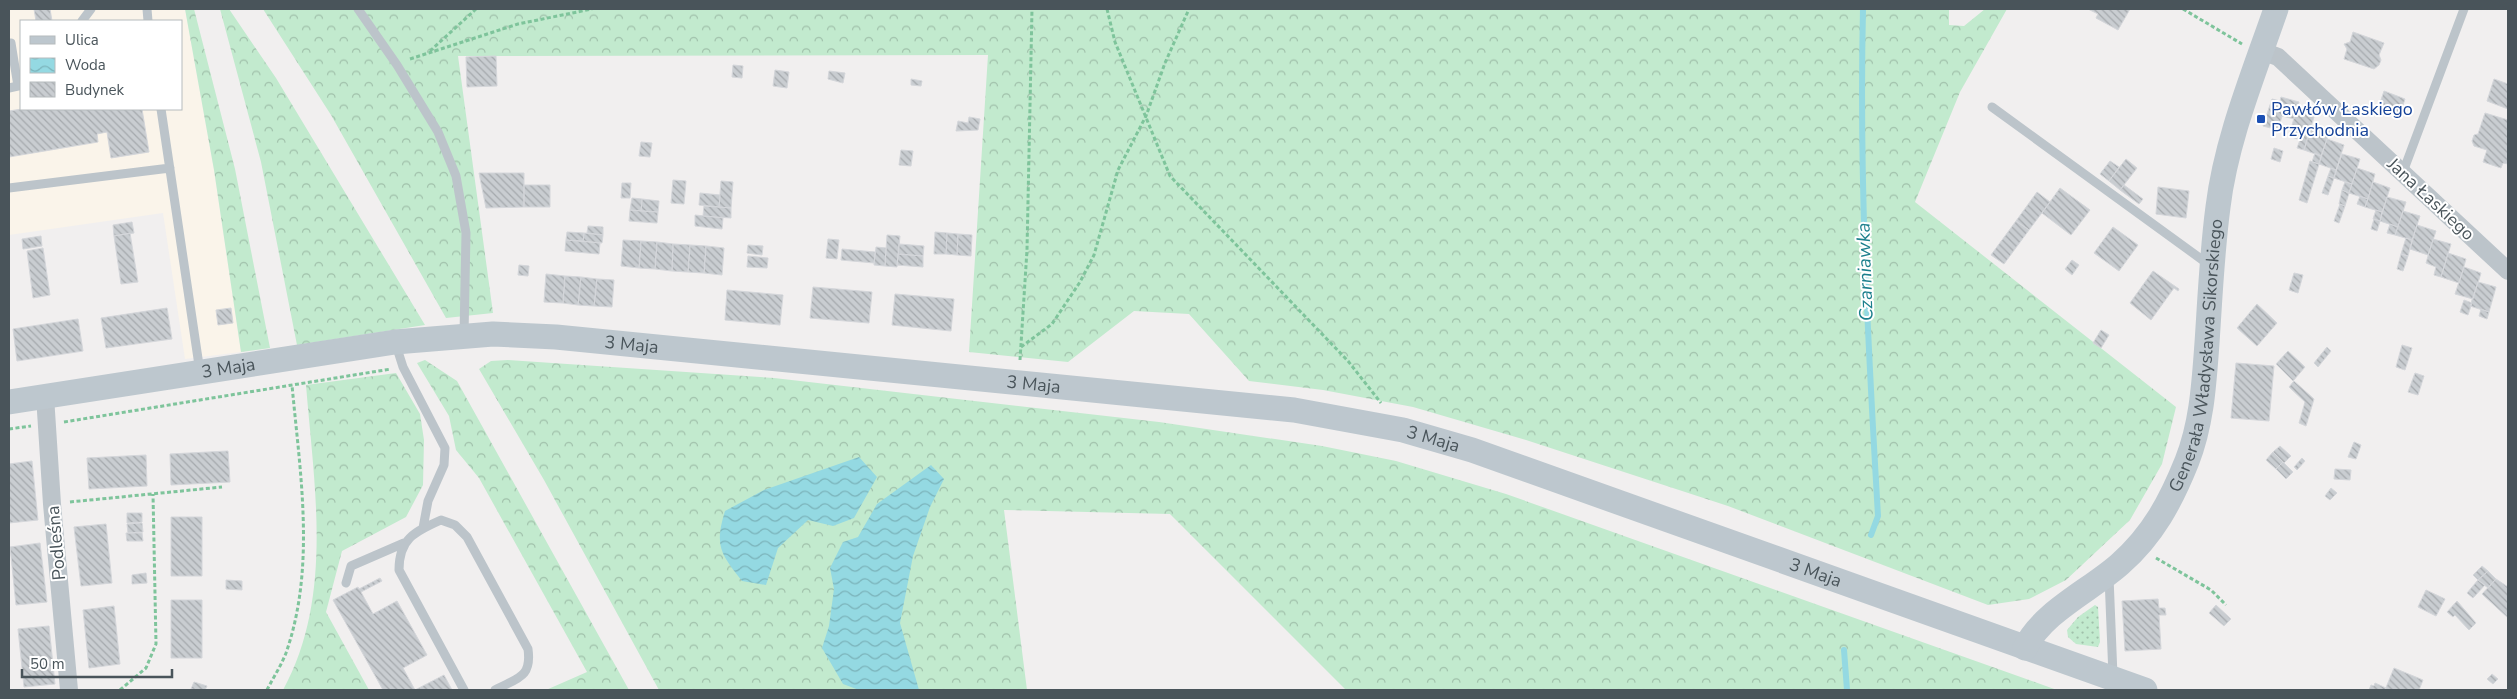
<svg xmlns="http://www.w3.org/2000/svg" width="2517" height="699" font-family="'Nunito Sans',sans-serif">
<defs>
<pattern id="grass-dots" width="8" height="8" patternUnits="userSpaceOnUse" patternTransform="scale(1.25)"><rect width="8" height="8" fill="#c2eace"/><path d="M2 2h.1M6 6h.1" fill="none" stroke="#a0c0aa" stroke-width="1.8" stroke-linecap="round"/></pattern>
<pattern id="forest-crowns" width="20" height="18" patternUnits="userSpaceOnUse" patternTransform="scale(1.25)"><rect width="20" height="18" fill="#c2eace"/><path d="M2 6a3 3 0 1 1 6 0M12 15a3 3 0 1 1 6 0" fill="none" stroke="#a0c0aa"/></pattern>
<pattern id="water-waves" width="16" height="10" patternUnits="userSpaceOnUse" patternTransform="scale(1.25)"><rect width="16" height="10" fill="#94d9e2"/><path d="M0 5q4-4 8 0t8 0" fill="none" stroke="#7bb3ba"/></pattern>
<pattern id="building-back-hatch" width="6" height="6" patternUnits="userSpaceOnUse" patternTransform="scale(1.25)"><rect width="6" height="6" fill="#c9cdd1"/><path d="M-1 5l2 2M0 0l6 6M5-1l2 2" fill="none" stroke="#a5a9ad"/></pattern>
</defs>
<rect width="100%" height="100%" fill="#f1efef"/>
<!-- commercial -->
<path fill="#faf4ea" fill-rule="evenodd" d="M9,9h176l29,161 27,182 -56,7 -22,-146 -154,22zM21,21h160v88h-160z"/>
<!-- grass -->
<path fill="url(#grass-dots)" d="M2095,605l3,2 2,35 -2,5 -22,-3 -8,-7 -1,-7 11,-13z"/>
<!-- forest -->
<path fill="url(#forest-crowns)" d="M185,9h9l41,160 35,179 -29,4 -27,-182z
M220,9h9l47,69 149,247 -128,20 -36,-183z
M263,9h1686v16l15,1 21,-17h22l-47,83 -45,110 261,205 -14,57 -32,56 -64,60 -37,19 -41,6 -260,-99 -202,-66 -113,-33 -90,-17 -74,-9 -60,-67 -55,-3 -66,51 -99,-10 19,-297 -530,1 35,257 -47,5 -115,-203z
M425,360l32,21 172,309h-83l41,-18 -108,-194 -23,-28 -7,-34 -32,-53z
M508,360l266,18 385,44 163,24 74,15 110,33 551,196h-711l-176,-176 -166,-4 23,180h-368l-115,-210 -65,-111 12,-8z
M396,373l24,41 4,26 -1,45 -17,32 -64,34 -16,61 43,78h-86c51,-93 31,-204 23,-305z"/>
<!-- water -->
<path fill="url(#water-waves)" d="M859,457l18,20 -23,41 -21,8 -25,-6 -30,28 -12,37 -24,-4c-21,-27 -28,-34 -17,-70l39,-21z
M931,465l13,14 -14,28 -17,49 -13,67 19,67h-60l-16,-6 -21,-36 7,-22 5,-37 -4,-21 13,-26 15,-5 19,-33z"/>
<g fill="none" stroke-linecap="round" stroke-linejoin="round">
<!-- stream -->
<path stroke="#94d9e2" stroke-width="6" d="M1863,9c-4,171 5,336 15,507l-7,19
M1844,650l3,40"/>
</g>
<!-- building -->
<path fill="url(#building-back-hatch)" stroke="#d4d6da" d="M34,9h16l2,12h-16z
M2088,9h42l-12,21 -22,-12 2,-4z
M2353,32l31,11 -5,12 2,5 -2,5 -5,4 -30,-10 3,-10 -3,-5 6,-2z
M496,56l1,30 -30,1 -1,-30z
M733,65l10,1 -1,12 -10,-1z
M775,70l14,2 -2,16 -14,-2z
M829,71l16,2 -2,10 -15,-4z
M911,79l11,2 -1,5 -10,-1z
M2494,79l14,5v25l-21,-8z
M2384,91l21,8 -6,18 -21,-8z
M2281,97l18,5 -5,17 -12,-3 -4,14 -15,-4 9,-27 8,2z
M22,109h120l7,43 -38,6 -4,-26 -10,2 1,8 -89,15v-46z
M2296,111l18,6 -10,33 -7,-2 3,-8 -11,-4z
M2485,113l23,7v44l-5,-1 -2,5 -18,-6 4,-12 -13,-4 -2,-5 2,-6 4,-1z
M969,117l11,2 -2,11 -22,1 2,-10 10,2z
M2311,125l19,6 -9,25 -17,-6z
M2327,139l17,6 -8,25 -17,-6z
M641,142l11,1 -2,14 -11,-1z
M2274,148l9,3 -3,11 -9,-3z
M901,150l12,1 -2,15 -12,-1z
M2315,153l6,3 -2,8 -7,-2z
M2342,154l18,5 -8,25 -18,-6z
M2126,159l11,9 -17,22 -11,-9z
M2110,161l9,6 -10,14 -9,-7z
M2310,161l9,3 -12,39 -8,-3z
M2331,168l5,2 -2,8 -6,-2z
M2357,168l18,6 -7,25 -19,-6z
M479,173h45v34l-38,1z
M2328,176l6,2 -6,17 -6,-2z
M673,180l13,1 -2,23 -13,-1z
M721,181l12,1 -2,26 -12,-1z
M2345,182l7,2 -3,9 -7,-3z
M2373,182l17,6 -8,24 -17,-5z
M622,183h9l-1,15h-9z
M524,185h26v22h-26z
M2124,185l19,14 -4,5 -19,-14z
M2158,187l31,4 -3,27 -30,-4z
M2060,188l30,22 -19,25 -29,-22z
M2342,190l7,3 -4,13 -6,-2z
M2037,192l13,10 -21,28 -13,-9z
M700,193l20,2 -1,12 -20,-2z
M2360,196l8,3 -3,8 -8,-3z
M2387,197l19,5 -8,25 -18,-6z
M632,198l10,1 -1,12 -11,-1z
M642,199l17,2 -1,11 -17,-1z
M2340,204l5,2 -6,17 -5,-2z
M704,206l27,2v10l-28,-2z
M630,210l28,2 -1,11 -28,-2z
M2376,210l6,2 -2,9 -7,-2z
M2403,211l17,5 -8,24 -17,-5z
M695,215l28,3 -1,11 -27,-3z
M2374,219l6,2 -3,10 -6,-2z
M2016,221l13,9 -25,34 -13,-9z
M132,222l2,11 -20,3 -1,-11z
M2390,224l8,3 -3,8 -8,-2z
M2417,225l19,6 -8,24 -18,-6z
M588,226l15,1v8l-16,-2z
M2113,227l25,18 -19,26 -25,-18z
M567,232l17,1 -1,8 -17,-1z
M935,232l12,1 -1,21h-12z
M130,233l8,49 -17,2 -7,-48z
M584,233l19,2 -1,8 -19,-2z
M947,233l11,1 -1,21 -11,-1z
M958,234l14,1 -1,21 -14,-1z
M887,235l13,1 -3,31 -12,-1z
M41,236l1,10 -19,3 -1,-10z
M2406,238l6,2 -4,16 -7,-2z
M828,239l11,1 -2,19 -11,-1z
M2433,239l18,5 -10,33 -7,-2 2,-8 -10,-4z
M566,240l34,3 -1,11 -34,-3z
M623,240l18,1 -2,27 -18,-2z
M641,241l16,1 -2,27 -16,-1z
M657,242l16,2 -1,27 -17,-2z
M673,244l17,1 -2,27 -16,-1z
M899,244l25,2 -1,10 -25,-2z
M690,245l16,1 -2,27 -16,-1z
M748,245l15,1 -1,9 -15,-2z
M706,246l18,2 -2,27 -18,-2z
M876,247l10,1 -1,18 -11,-1z
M43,248l7,47 -17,3 -6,-47z
M842,249l33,3 -1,11 -33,-3z
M2448,253l18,6 -7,24 -18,-6z
M898,254l25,2v11l-26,-2z
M2401,254l7,2 -5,15 -6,-2z
M748,256l20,2 -1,10 -20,-1z
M2072,260l7,5 -7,10 -7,-6z
M519,265l10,1 -1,10 -10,-1z
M2464,267l17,6 -8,26 -18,-5z
M2153,271l26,18 -1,2 -4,-3 -23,32 -21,-17z
M2294,273l9,2 -5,18 -9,-3z
M546,274l19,2 -2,27 -19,-1z
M565,276l16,1 -3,28 -15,-2z
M581,277l16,2 -3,27 -16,-1z
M597,279l17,1 -2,27 -18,-1z
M2478,282l18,5 -7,25 -19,-6z
M813,287l59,5 -3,31 -59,-5z
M727,290l56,5 -3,30 -55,-5z
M895,294l59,5 -3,32 -59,-6z
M2464,300l8,3 -4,12 -8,-3z
M2257,304l20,19 -20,23 -20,-18z
M167,308l5,31 -66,9 -5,-30z
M231,308l2,15 -15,2 -2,-15z
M2481,309l8,3 -2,7 -8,-3z
M78,319l5,32 -66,10 -4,-32z
M2101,330l8,5 -8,13 -8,-5z
M2402,345l10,3 -7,22 -9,-3z
M2327,347l4,4 -13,16 -4,-4z
M2288,351l17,16 -12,14 -17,-17z
M2236,363l38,3 -5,55 -38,-3z
M2415,373l9,3 -6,19 -10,-3z
M2294,381l20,18 -8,27 -7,-3 6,-21 -16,-15z
M2354,442l7,3 -5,14 -8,-2z
M2280,446l11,10 -7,7 -11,-11z
M228,451l2,31 -59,3 -1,-31z
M2273,452l10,10 -7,7 -10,-9z
M146,455l1,31 -58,3 -2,-31z
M2302,458l3,3 -8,9 -3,-3z
M32,461l6,59 -29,3v-59z
M2283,462l10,10 -7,7 -10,-10z
M2335,469l16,1 -1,10 -16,-1z
M2331,488l6,5 -7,7 -5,-4z
M127,513h15v9l-15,1z
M171,517h31v59h-31z
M142,523l1,9 -15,1 -1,-9z
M106,524l6,59 -31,3 -7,-59z
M126,533h16l1,8h-16z
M40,543l7,59 -31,3 -6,-58z
M2482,566l6,5 -10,9 -5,-5z
M2488,571l8,8 -8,9 -10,-8z
M146,573l1,10 -15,1v-9z
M380,578l2,3 -21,11 12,22 24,-13 30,54 -24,13 12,22h-32l-50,-90 25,-13 1,2z
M2496,579l12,8v31l-26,-24z
M226,580l16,1v9l-16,-1z
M2478,580l7,5 -12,13 -6,-5z
M2426,590l19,9 -9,17 -18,-9z
M2158,599l1,9h6l1,7h-7l2,34 -36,2 -3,-50z
M171,600h31v58h-31z
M2457,601l19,22 -7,7 -14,-15 -2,2 -6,-5z
M2216,605l15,14 -7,7 -15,-13z
M114,606l6,58 -31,4 -6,-58z
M49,626l6,58 -31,3 -6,-58z
M2394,668l29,12 -4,10h-34z
M2492,674l6,5 -5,5 -6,-5z
M444,675l8,15h-37z
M194,682l13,4 -2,4 -14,-1z
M2375,683l11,5 -1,2h-16l2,-5 3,1z"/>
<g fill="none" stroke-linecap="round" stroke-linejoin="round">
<!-- path -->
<path stroke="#7ec49b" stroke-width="3" stroke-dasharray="4 2.5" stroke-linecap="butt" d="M1107,9l8,33 55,134 178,185 33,42
M2183,9l59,35
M430,51l46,-42
M410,59l108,-35 74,-15
M1021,347l31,-23 28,-42 14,-27 24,-85 28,-54 19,-53 24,-54
M1020,360l7,-110 5,-241
M64,422l327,-53
M9,429l22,-3
M70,502l152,-15
M2156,558l55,32 15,15
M120,690l26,-22 10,-24 -3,-150
M267,690c6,-12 14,-24 19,-37 30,-86 14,-180 6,-268"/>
<!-- lane -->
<path stroke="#bcc4ca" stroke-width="9" d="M147,9l1,12
M358,9l39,56 41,67 18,44 10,57 -2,102
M82,21l9,-12
M9,43h2l7,43 -9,2
M1992,107l216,157
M161,109l39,263
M2403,172l61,-163
M9,188l161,-20
M396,345l7,22 42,81 -1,17 -16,36 -5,27
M2109,577l4,99
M346,583l5,-17 53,-23
M464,690l-65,-120c0,-31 15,-38 42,-50l14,5 12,12 61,112c4,29 -11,29 -33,41"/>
<!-- street -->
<path stroke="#bcc4ca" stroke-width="18" d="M2262,51l16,6 230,214
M45,396l7,108 17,186"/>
<!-- secondary -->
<g stroke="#bdc7ce" stroke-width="25">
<path id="s1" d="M9,402l386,-60 98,-8 63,3 738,73 109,20 69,20 673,240"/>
<path id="s2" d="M2025,648c17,-36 66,-58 95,-84 33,-29 51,-63 67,-103 15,-38 17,-78 20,-118 3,-45 5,-91 11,-136 8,-67 36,-134 58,-198"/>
</g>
</g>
<!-- markers -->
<rect fill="#1a4fb4" stroke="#fff" stroke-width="2" x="2256" y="114" width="10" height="10" rx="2.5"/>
<g text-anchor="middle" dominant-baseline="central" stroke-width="4" stroke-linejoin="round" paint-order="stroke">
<!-- transit labels -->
<g font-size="18" fill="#164399" stroke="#fff" text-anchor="start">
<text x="2271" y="109">Pawłów Łaskiego<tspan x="2271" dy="21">Przychodnia</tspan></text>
</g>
<!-- street labels -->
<g font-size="18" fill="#49545a" stroke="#fff">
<text transform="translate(2431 199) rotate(43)">Jana Łaskiego</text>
<text stroke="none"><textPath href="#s1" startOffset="628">3 Maja</textPath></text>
<text stroke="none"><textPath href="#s2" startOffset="358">Generała Władysława Sikorskiego</textPath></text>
<text stroke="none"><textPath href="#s1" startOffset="222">3 Maja</textPath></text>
<text stroke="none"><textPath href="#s1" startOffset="1032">3 Maja</textPath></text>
<text stroke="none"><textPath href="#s1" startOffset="1436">3 Maja</textPath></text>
<text transform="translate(56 543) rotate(-95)">Podleśna</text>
<text stroke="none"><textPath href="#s1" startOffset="1841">3 Maja</textPath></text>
</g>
<!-- water labels -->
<g font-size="19" font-style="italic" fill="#1b7f8c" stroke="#fff">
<text transform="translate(1865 272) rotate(-92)">Czarniawka</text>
</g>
</g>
<!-- border -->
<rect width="2517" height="699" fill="none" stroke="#49545a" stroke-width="20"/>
<!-- legend -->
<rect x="20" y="20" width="162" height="90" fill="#ffffff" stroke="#b6bbbd"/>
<rect x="30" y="36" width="25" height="8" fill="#bdc7ce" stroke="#b6bbbd"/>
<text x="65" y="45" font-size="15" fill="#49545a">Ulica</text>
<rect x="30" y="58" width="25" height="15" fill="url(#water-waves)" stroke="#b6bbbd"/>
<text x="65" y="70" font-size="15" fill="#49545a">Woda</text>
<rect x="30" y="82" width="25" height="15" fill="url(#building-back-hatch)" stroke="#b6bbbd"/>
<text x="65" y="95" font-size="15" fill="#49545a">Budynek</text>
<!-- scale -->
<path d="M22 669v8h150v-8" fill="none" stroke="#49545a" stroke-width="2.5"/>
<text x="30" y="669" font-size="15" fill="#49545a" stroke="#ffffff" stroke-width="4" paint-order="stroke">50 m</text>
</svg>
